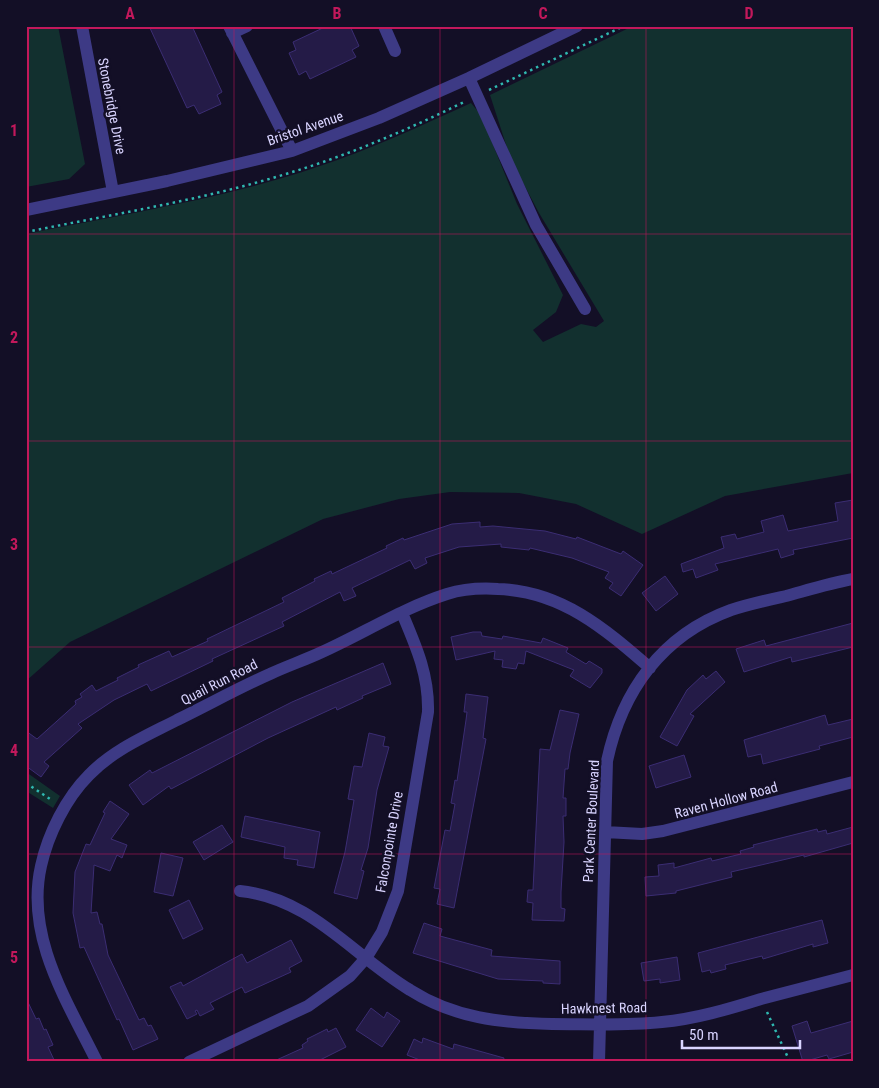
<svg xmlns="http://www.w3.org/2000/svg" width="879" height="1088" font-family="'Roboto Condensed',sans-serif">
<rect width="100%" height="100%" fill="#130f26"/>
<!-- green -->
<path fill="#12302f" d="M26,26h32l27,138 -16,15 -43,8z
M633,26h220v447l-128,23 -83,38 -66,-30 -57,-11 -69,-1 -51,7 -76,20 -253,123 -44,39v-447c97,-20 197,-35 291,-67 53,-17 103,-41 154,-64l10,12 36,89 46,91 -7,17 -23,18 10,12 38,-18 15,3 8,-6 -65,-108 -28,-53 -21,-65z
M26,772l34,24 -7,12 -27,-17z"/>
<!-- building -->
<path fill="#241b47" stroke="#3b2d73" d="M149,26h43l30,66 -5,3 4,9 -22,10 -5,-9 -7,3z
M327,26h23l9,20 -7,4 4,7 -46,22 -4,-8 -7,4 -10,-22 7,-3 -3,-8z
M853,500v38l-60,12 1,4 -13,4 -3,-9 -63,15 3,6 -22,8 -3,-9 -10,3 -2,-8 43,-16 -3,-11 14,-3 2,5 27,-7 -3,-11 22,-6 5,16 50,-10 -3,-18z
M480,522v5l13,-1 52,5 31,8 1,-2 44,17 2,-3 20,14 -22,31 -12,-8 4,-5 -8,-5 4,-6 -37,-14 -42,-10 -1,2 -28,-3v-3l-42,3 -34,11 2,5 -12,6 -5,-9 -58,28 4,8 -12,5 -4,-9 -58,30 2,4 -72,33 1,2 -62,30 -4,-7 -33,16 -36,24 4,4 -38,34 5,4 -8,11 -15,-11v-35l11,8 39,-35 -1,-3 7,-4 -2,-3 12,-9 4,6 22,-11 -1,-2 22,-11 -1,-2 31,-14 3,6 36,-16 -1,-2 77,-37 -2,-4 33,-17 -1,-2 17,-8 1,3 55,-26 -1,-2 17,-8 1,2 48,-16z
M665,576l13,18 -22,17 -14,-18z
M853,623v24l-61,15 -1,-5 -47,15 -8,-23 28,-9 2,6z
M473,632h8l1,4 20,3 1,-3 38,7 2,-5 25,10 -2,4 20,12 3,-3 13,8v4l-12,15 -20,-12 4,-6 -48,-19 -2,13 -6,-1 -2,6 -14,-2 1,-7 -9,-1 1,-8 -39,9 -5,-23z
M383,663l8,21 -29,12 1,2 -26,12 -1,-3 -68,31 -97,51 -2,-3 -26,19 -14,-20 21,-15 2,3 140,-71z
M716,671l9,11 -35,32 4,2 -17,30 -17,-9 27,-47 16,-15 3,4z
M466,694l22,3 -5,41 3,1 -32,169 -17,-4 3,-15 -6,-1 11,-58 5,1 5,-27 -4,-1 4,-23 2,1 9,-61 1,-8h-3z
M560,710l19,4 -9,39 -2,16h-3l-2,29h3v18h-3l1,26 -3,50v16l4,1 -1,12 -32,-1 1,-17 -6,-1 1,-12h5l7,-141 10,1z
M825,715l3,10 25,-6v18l-34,9 1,3 -57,15 -2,-10 -13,3 -4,-17z
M369,733l16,4 -2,9 6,1 -12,43 -9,58 -7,22 3,1 -7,28 -23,-6 11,-41 9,-52 -6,-1 6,-33 8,1z
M684,755l7,22 -35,11 -7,-22z
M110,801l19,13 -18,25 16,6 -5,13 -5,-3 -7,16 -16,-6 -3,48 6,-1 3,12h2l6,31 31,65 5,-2 4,8 3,-1 7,14 -25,11 -14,-31 -2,1 -33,-73 -4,1 -7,-35 2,-41 11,-28 4,1 15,-32 -2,-1z
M245,816l75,16 -6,36 -17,-3 1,-5 -14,-2 1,-11 -44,-10z
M222,825l11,17 -29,18 -11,-18z
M853,827v16l-49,14v-2l-73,17 1,5 -56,14v2l-30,3 -1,-19 14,-1 -1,-11 16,-2v5l37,-10 1,3 29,-7 -1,-3 14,-4 -1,-2 64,-16 1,3 8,-2 1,4z
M161,853l22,5 -10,38 -19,-4z
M189,900l14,29 -20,10 -14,-29z
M822,920l6,23 -15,4v-3l-50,15 -1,-3 -37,9 1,4 -15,4 -1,-3 -8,2 -4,-19z
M424,923l18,6 -2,7 52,14 -1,6 69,5v23l-17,-1v-2l-45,-2 -85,-26z
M291,940l11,21 -13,7 2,4 -46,21 -3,-6 -32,16 4,6 -14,7 -3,-6 -2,1 2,3 -10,5 -17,-32 11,-5 2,4 59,-32 5,9z
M677,957l3,23 -20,3v-4l-16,2 -3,-18z
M26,998l10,21 3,-1 5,12 2,-1 7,16 -5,2 7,15h-29z
M371,1008l13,10 3,-6 13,9 -18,26 -26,-17z
M807,1021l4,12 42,-12v31l-24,7 -2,-4 -24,7 -11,-36z
M336,1028l10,19 -30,15h-44l31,-14 -1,-3 6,-4 -1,-2 20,-10 1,3z
M423,1038l30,11 1,-5 50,14 -1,4h-78l-18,-7 7,-16 8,4z"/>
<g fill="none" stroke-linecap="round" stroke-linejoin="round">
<!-- path -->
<path stroke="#2fb8b0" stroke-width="2.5" stroke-dasharray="2.5 4" stroke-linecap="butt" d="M489,90l135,-64
M26,232c88,-18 177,-32 263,-59 60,-18 118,-43 175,-71
M26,783l27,18
M767,1012l23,50"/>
<!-- minor -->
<path stroke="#3d3a85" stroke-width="12" d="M82,26l31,166
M229,26l63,125
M384,26l11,25
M232,33l15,-7
M469,78l67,147 49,84
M26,210l141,-29 125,-30 87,-33 90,-40 108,-52
M605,832l37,2 21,-3 190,-49
M240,891c71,7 112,64 170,99 44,28 91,33 142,34 36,0 73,2 110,-2 33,-3 67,-13 99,-23 31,-8 61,-16 92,-24
M97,1062c-30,-61 -72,-125 -56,-196 7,-32 25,-68 48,-91 24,-25 57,-39 88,-55 31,-15 61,-32 93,-46 17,-8 35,-14 52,-22 42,-19 81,-44 125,-58 16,-5 35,-6 51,-5 63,2 106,39 152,79
M189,1062l119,-56 42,-30 16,-18 16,-26 16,-41 30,-179c1,-37 -12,-66 -26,-99
M599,1062l8,-301c15,-70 55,-126 124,-151 18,-6 37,-10 55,-14 22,-6 44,-13 67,-17"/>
</g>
<!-- grid -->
<path fill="none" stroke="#c2185b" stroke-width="1" stroke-opacity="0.55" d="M234,26v1036M440,26v1036M646,26v1036M26,234h827M26,441h827M26,647h827M26,854h827"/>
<g text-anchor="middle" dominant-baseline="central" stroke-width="5" stroke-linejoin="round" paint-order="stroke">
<!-- street labels -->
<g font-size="14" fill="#d9d4ff" stroke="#130f26">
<text transform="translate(112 106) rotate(79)">Stonebridge Drive</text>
<text transform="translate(305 128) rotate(-19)">Bristol Avenue</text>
<text transform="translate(219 682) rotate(-27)">Quail Run Road</text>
<text transform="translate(726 800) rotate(-15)">Raven Hollow Road</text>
<text transform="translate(591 821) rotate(-87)">Park Center Boulevard</text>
<text transform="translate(389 842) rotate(-80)">Falconpointe Drive</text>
<text transform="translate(604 1008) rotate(-1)">Hawknest Road</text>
</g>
</g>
<!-- border -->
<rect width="879" height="1088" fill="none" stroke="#130f26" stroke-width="55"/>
<!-- scale -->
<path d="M682 1040v8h118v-8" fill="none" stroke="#d9d4ff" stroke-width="2.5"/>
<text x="689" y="1040" font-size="15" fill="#d9d4ff" stroke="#130f26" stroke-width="4" paint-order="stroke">50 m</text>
<rect x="28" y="28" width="824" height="1032" fill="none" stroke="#c2185b" stroke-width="2"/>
<g font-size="16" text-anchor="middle" font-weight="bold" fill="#c2185b">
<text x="130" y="19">A</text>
<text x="337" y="19">B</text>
<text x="543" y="19">C</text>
<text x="749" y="19">D</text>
<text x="14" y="136">1</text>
<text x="14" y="343">2</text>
<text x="14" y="550">3</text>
<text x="14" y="756">4</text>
<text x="14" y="963">5</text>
</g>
</svg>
